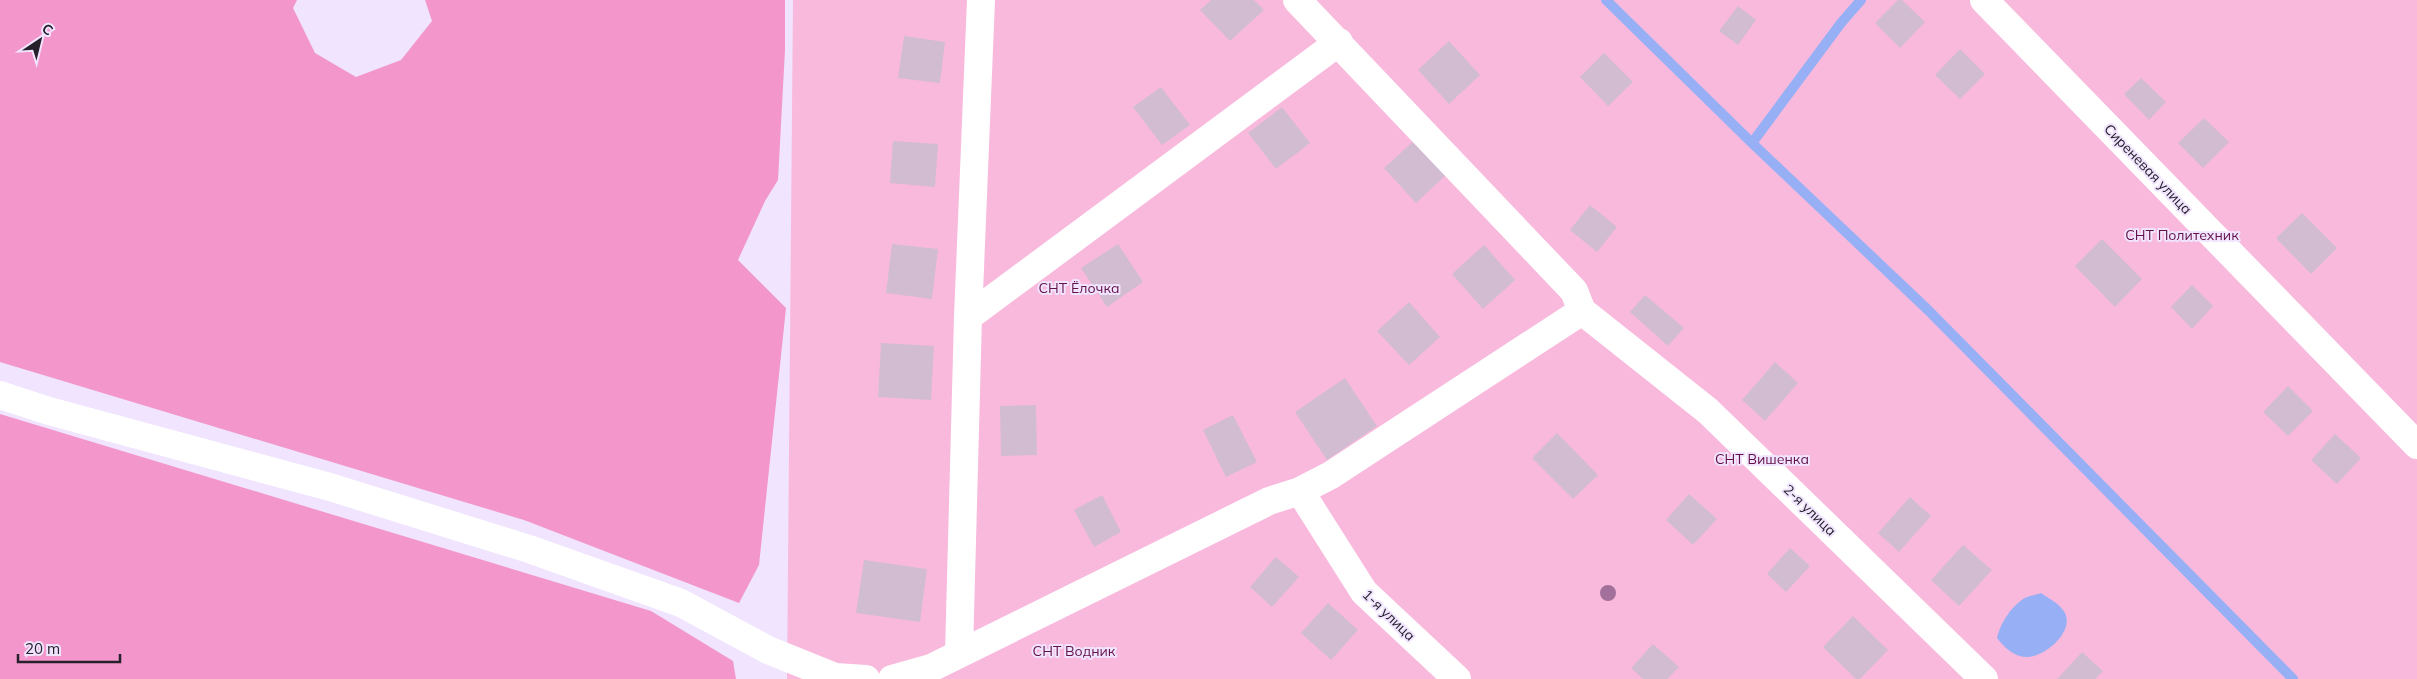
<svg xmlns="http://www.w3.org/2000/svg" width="2417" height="679" font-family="Mulish,sans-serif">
<rect width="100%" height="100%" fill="#f0e4fe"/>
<!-- green -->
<path fill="#f9b9dd" d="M793,0h1624v679h-1630z"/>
<!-- forest -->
<path fill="#f296cc" d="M0,0h297l-4,8 22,45 41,24 45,-17 31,-39 -7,-21h360v50l-7,130 -13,21 -27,59 48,48 -27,257 -20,38 -215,-83 -524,-158z
M0,414l651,197 82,50 3,18h-736z"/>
<!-- water -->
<path fill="#97b0f5" d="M2041,593c7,5 17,10 22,17 15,19 -18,48 -37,47 -12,0 -22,-10 -29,-19 3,-14 13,-30 26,-39 4,-3 13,-4 18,-6z"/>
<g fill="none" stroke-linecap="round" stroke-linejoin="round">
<!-- stream -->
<path stroke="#97b0f5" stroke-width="10" d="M1606,0l146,143 176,167 365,369
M1752,143l89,-120 20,-23"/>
</g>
<!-- building -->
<path fill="#d2bcd2" d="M1211,0h43l10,10 -34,31 -30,-31z
M1898,0h4l23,22 -25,26 -25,-25z
M1738,6l18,14 -18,25 -19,-14z
M904,36l41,6 -5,41 -42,-5z
M1449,41l31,34 -31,29 -31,-34z
M1960,49l25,25 -25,25 -25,-24z
M1604,53l29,29 -25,24 -28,-29z
M2141,78l25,24 -17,18 -25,-26z
M1161,87l29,38 -28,20 -29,-38z
M1282,107l28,36 -34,26 -28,-36z
M2204,118l25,24 -26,26 -25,-25z
M1415,140l32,34 -31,29 -32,-35z
M893,141l45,3 -3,43 -45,-4z
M1590,205l27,22 -20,25 -27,-22z
M2302,213l35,35 -26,26 -35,-36z
M2102,239l40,40 -27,28 -40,-41z
M892,244l46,5 -6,50 -46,-6z
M1118,244l25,38 -36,25 -26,-39z
M1484,245l31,35 -32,29 -31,-35z
M2192,285l21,21 -21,23 -21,-22z
M1645,295l39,33 -16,18 -38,-34z
M1409,302l31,35 -31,28 -32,-34z
M881,343l53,3 -3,54 -53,-3z
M1775,362l23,21 -33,38 -23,-21z
M1345,378l32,48 -50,34 -32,-48z
M2288,386l25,25 -25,25 -25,-24z
M1036,405l1,50 -36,1 -1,-50z
M1233,415l24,47 -31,15 -23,-47z
M1557,433l41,42 -25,24 -41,-41z
M2335,434l26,24 -24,26 -26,-24z
M1689,494l28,25 -24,26 -27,-25z
M1102,495l19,37 -27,15 -20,-37z
M1910,497l21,19 -32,36 -21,-19z
M1963,545l29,25 -33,36 -28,-26z
M1790,548l20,18 -24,26 -19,-18z
M1276,557l23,20 -27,30 -22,-20z
M864,560l63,9 -7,53 -64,-9z
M1328,603l30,27 -27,30 -30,-27z
M1853,616l35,34 -28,29h-4l-33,-32z
M1653,644l26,23 -12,12h-24l-12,-11z
M2082,652l21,19 -8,8h-38z"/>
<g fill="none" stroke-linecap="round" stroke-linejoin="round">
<!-- minor -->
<path stroke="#fff" stroke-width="28" d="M1297,0l277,291 8,20
M1984,0l433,445
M1582,311l126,100 276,268
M968,317l371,-275
M0,395l49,16 281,76 199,62 152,54 87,47 67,27 31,2
M1300,491l64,101 93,87
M959,653l9,-336 13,-317
M892,679l39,-11 338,-167 31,-10 31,-16 251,-164"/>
</g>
<!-- trees -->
<circle fill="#a2709a" cx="1608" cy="593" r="8"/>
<g text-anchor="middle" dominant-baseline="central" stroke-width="4" stroke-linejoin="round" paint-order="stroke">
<!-- street labels -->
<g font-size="14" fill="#25202a" stroke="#f0e4fe">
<text transform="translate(2148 169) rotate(46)">Сиреневая улица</text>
<text transform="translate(1810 510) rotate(44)">2-я улица</text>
<text transform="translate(1389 615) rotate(44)">1-я улица</text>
</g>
<!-- park labels -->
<g font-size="14" fill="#631249" stroke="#f0e4fe">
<text x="2182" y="235">СНТ Политехник</text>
<text x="1079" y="288">СНТ Ёлочка</text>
<text x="1762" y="459">СНТ Вишенка</text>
<text x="1074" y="651">СНТ Водник</text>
</g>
</g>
<!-- north arrow -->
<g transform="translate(40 40) rotate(35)" stroke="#f0e4fe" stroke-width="4" paint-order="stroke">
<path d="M0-4L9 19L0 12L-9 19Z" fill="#25202a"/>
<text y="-8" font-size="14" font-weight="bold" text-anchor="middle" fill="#25202a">С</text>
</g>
<!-- scale -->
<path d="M18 654v8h102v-8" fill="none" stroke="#25202a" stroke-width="2.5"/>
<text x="25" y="654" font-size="15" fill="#25202a" stroke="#f0e4fe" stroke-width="4" paint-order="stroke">20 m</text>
</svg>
